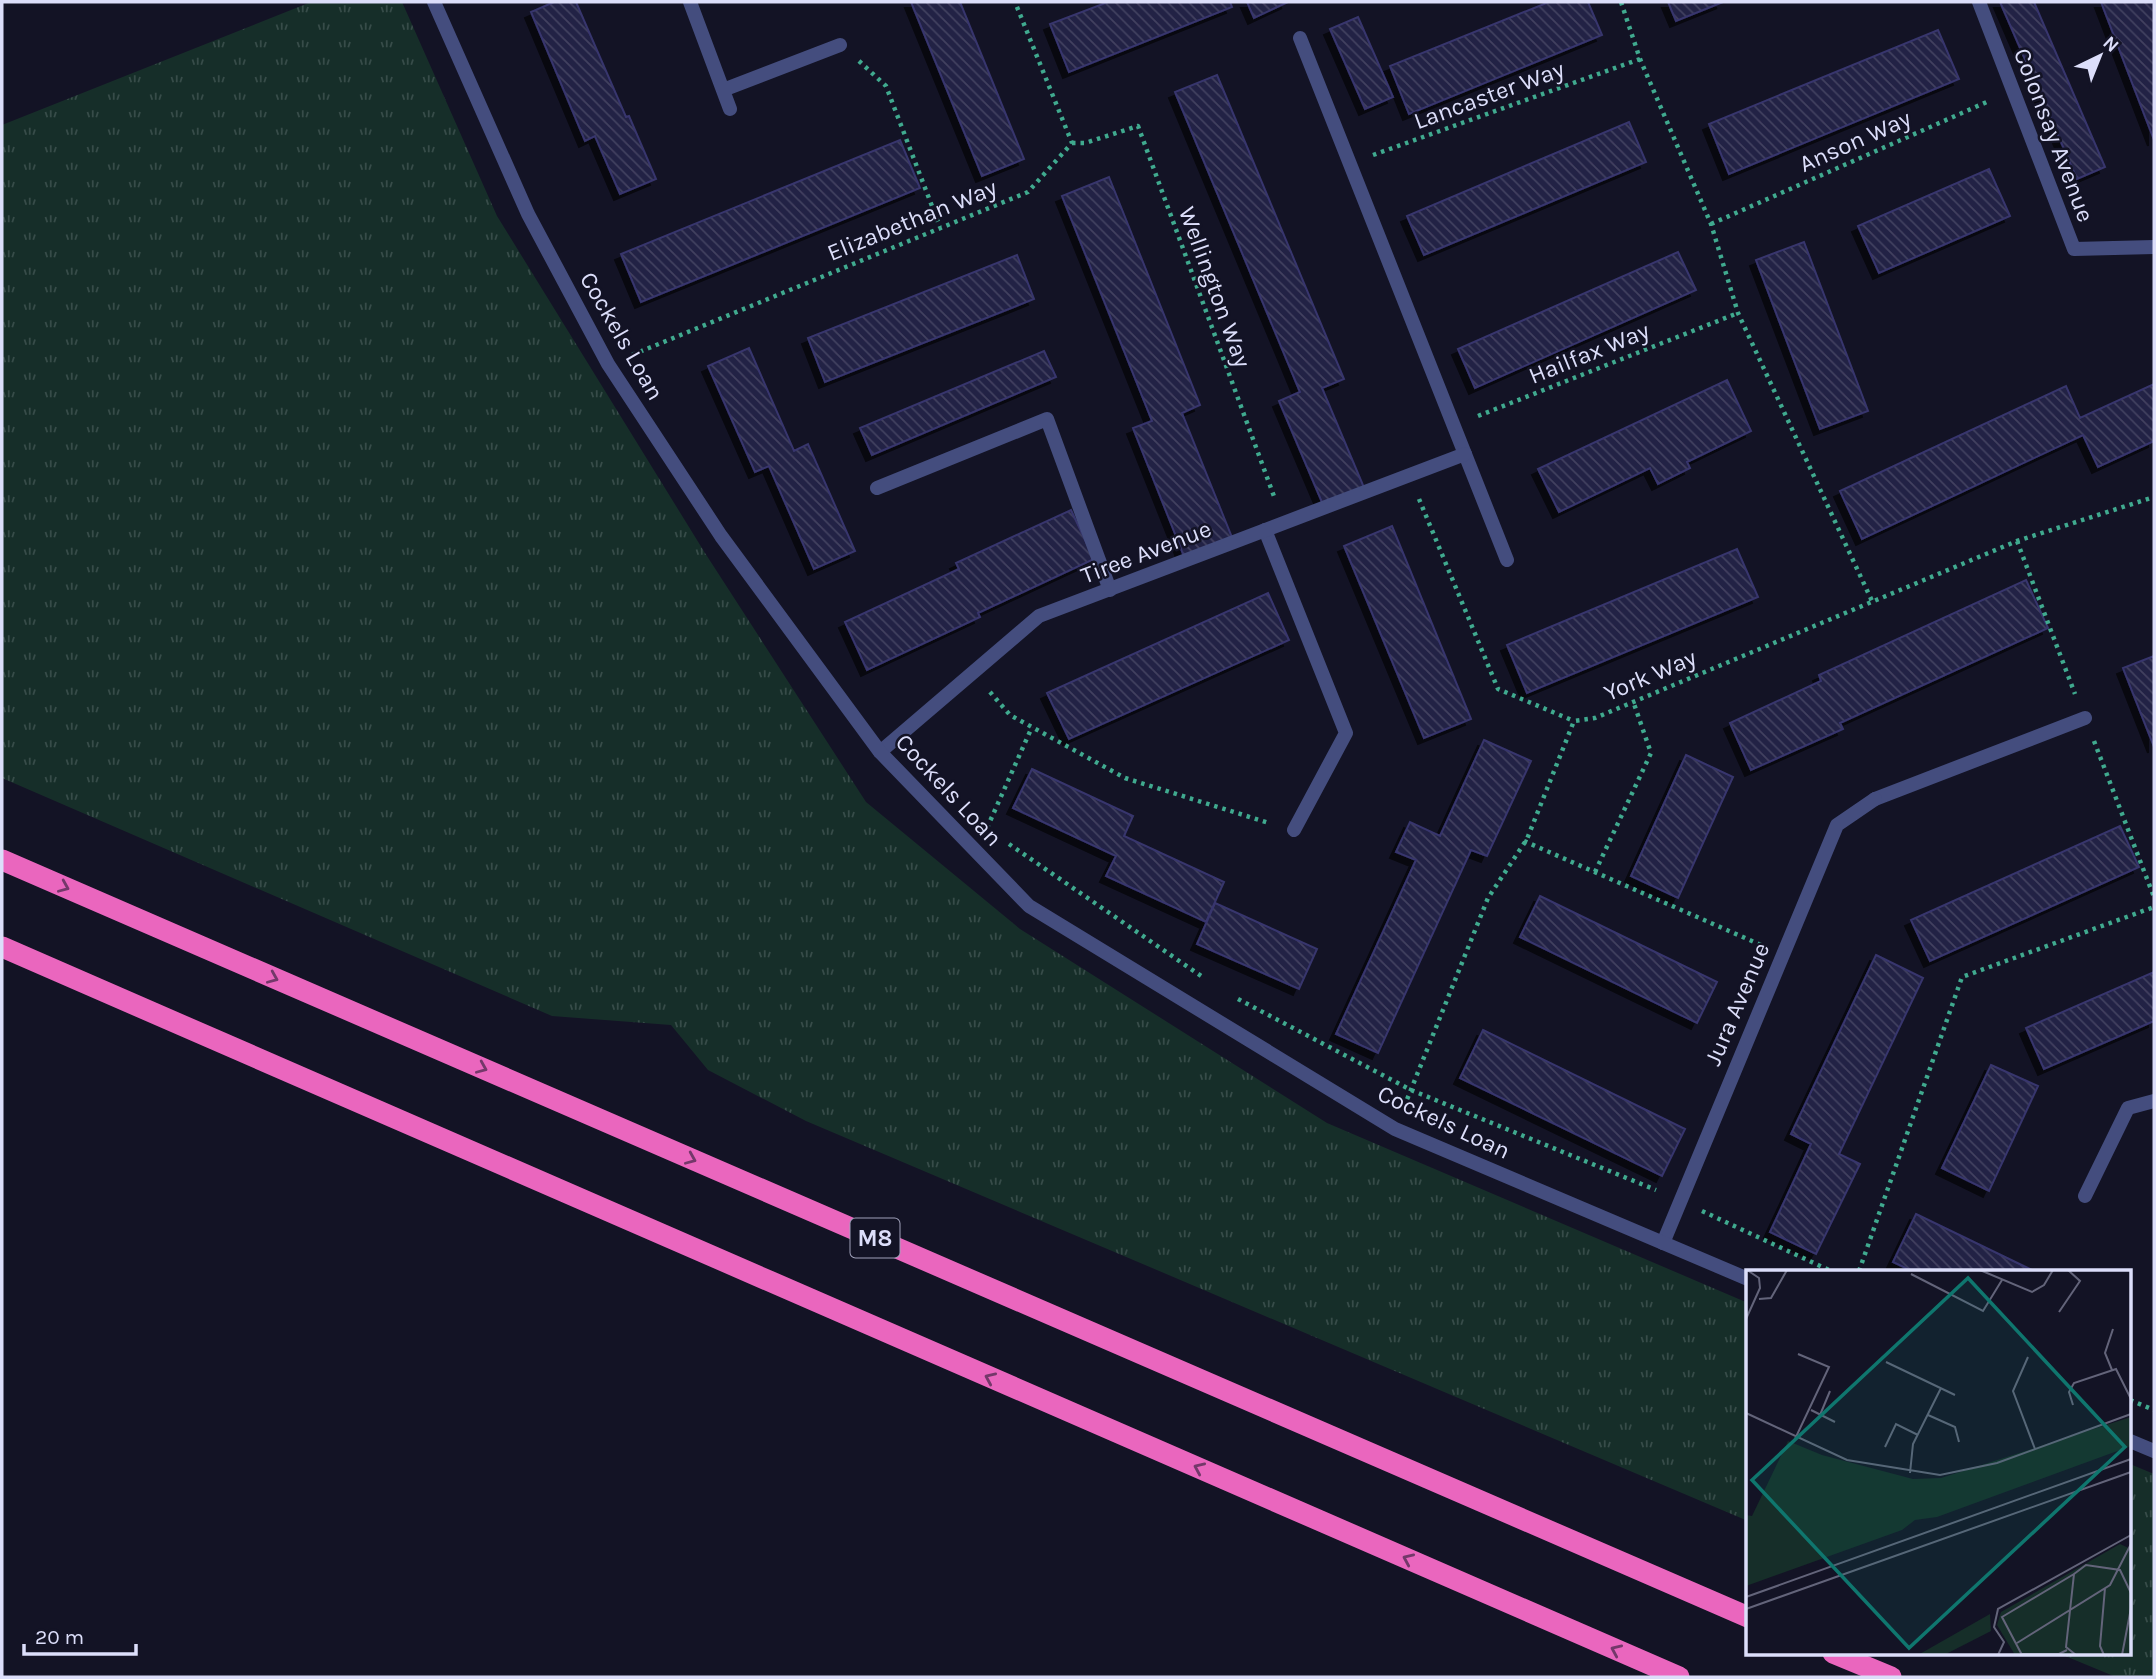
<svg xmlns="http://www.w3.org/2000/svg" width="2156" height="1679" font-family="Karla,sans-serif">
<defs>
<pattern id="park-tufts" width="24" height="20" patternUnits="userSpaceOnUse" patternTransform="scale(1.75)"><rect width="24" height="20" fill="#162e29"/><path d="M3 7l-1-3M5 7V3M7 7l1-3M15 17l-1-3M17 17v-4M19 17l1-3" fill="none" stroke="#374c49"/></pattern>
<pattern id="building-back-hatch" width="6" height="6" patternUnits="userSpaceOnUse" patternTransform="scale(1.75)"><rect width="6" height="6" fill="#222144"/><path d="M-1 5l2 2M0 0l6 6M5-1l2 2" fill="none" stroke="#424160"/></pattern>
<filter id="shadow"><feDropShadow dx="-6" dy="6" stdDeviation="0" flood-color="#0009"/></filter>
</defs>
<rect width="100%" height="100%" fill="#131325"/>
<!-- park -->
<path fill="url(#park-tufts)" d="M311,2h91l95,214 208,337 161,249 154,127 307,194 421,180v218l-942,-400 -98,-51 -37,-45 -119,-9 -550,-238v-653z
M2130,1464l24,10v203h-38l-58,-24h72z"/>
<!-- building -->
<path fill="url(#building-back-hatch)" stroke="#37366d" stroke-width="2" filter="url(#shadow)" d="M554,2h22l50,115 3,-1 27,63 -36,15 -25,-58 -10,5 -54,-129z
M911,2h49l64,157 -42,17z
M1108,2h122l2,5 -163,65 -19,-48z
M1247,2h41l-34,16z
M1549,2h39l14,33 -193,79 -19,-48z
M1668,2h55l-47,19z
M2000,2h34l71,165 -28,12z
M2101,2h53v138z
M1358,17l35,80 -28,12 -35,-80z
M1938,30l21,49 -230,95 -20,-50z
M1217,75l127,304 -22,9 43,102 -41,17 -45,-106 21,-9 -125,-300z
M1629,122l17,40 -222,93 -17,-39z
M900,140l20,48 -279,114 -20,-48z
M1989,169l21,47 -131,57 -21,-47z
M1109,177l91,228 -18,8 51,127 -48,19 -52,-131 19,-7 -90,-225z
M1804,242l64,169 -48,18 -64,-169z
M1678,252l18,38 -221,98 -17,-39z
M1017,255l17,44 -209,83 -17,-44z
M749,348l45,103 14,-7 47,107 -41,18 -45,-103 -14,6 -47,-106z
M1044,351l12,26 -184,78 -12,-27z
M1727,380l24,51 -64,31 3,6 -32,16 -8,-16 -91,44 -21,-43z
M2154,384v57l-56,26 -15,-32 -221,104 -22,-48 226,-105 14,32z
M1071,510l23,49 -116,54 2,4 -113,53 -22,-48 114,-53 -3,-6z
M1392,526l79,193 -47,19 -80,-192z
M1737,549l21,48 -231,96 -20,-48z
M2026,580l22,48 -208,95 3,6 -92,41 -21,-47 91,-42 -2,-6z
M1268,593l21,47 -220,99 -22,-46z
M2154,656v91l-31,-79z
M1484,740l47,21 -44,95 -16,-6 -93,203 -42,-19 80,-174 -20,-8 14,-30 30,14z
M1686,755l47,22 -55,121 -47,-22z
M1032,769l101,47 -9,20 100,46 -18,40 -100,-46 10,-20 -103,-48z
M2120,826l19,41 -209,94 -19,-41z
M1540,896l177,86 -20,41 -177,-86z
M1215,903l102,46 -18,40 -102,-45z
M1876,955l47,23 -84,176 21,10 -44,90 -46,-22 41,-88 -20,-10z
M2154,972v49l-110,48 -18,-41z
M1483,1030l202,99 -23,47 -202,-98z
M1991,1065l47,21 -49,105 -47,-23z
M1916,1214l118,57h-122l-19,-9z"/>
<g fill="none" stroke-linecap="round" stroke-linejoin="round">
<!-- path -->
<path stroke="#40aa8f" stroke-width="4.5" stroke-dasharray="3.5 5" stroke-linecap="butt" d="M1621,2l19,57 71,165 27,89 134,288
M859,61l27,25 54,141
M1072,143h13l53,-17 137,373
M1373,155l267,-96
M1711,224l278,-123
M632,355l396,-163 44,-49 -57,-141
M1478,416l260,-103
M1419,499l79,190 76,32
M2017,541l58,153
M990,692l20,23 115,63 144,45
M2094,741l60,156
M987,828l45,-101
M1524,841l237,104
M1009,844l195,134
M1595,872l56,-119 -18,-52
M1238,999l173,91 245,100
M1404,1107l84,-209 39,-59 47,-118 21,-3 422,-177 137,-44
M1702,1211l129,60
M1859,1271l103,-294 192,-70
M2130,1400l24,10"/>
<!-- service -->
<path stroke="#444d7e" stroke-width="14" d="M690,2l40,107
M1300,38l207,522
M723,90l117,-45
M877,488l170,-69 63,171
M1265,530l81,203 -52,97
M1875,799l210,-81
M2085,1196l43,-88 26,-7"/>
<!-- minor -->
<path stroke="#444d7e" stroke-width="14" d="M1979,2l95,247 80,-2
M880,752l159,-136 426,-162
M1663,1243l174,-418 38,-26"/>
<!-- tertiary -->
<path stroke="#444d7e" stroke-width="14" d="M434,2l94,212 80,150 113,172 159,216 149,154 366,223 353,150
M2130,1441l24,10"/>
<!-- motorway -->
<path stroke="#ea66be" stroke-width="21" d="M2,860l1746,757
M2,947l1677,730
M1833,1653l58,24"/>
</g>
<!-- one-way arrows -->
<defs><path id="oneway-chevron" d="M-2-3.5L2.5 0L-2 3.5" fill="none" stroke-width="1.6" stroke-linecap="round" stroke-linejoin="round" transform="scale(1.75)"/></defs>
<g stroke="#74386a">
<use href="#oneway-chevron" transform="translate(64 887) rotate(23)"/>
<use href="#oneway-chevron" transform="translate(273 978) rotate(23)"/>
<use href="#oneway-chevron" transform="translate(482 1068) rotate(23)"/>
<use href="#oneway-chevron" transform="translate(691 1159) rotate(23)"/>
<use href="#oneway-chevron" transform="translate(990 1378) rotate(-156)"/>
<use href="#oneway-chevron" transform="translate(1199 1468) rotate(-156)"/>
<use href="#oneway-chevron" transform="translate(1408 1559) rotate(-156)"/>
<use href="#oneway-chevron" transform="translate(1616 1650) rotate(-156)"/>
</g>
<g text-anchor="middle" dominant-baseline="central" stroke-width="5" stroke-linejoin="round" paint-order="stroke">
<!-- shield labels -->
<rect fill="#131325" stroke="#a0a1ba" stroke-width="2" x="850.5" y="1218.5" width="49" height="39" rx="5"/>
<g font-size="23" font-weight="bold" fill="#dcdefa">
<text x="875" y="1238">M8</text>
</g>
<!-- street labels -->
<g font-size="24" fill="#dcdefa" stroke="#131325">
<text transform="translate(1489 95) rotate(-20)">Lancaster Way</text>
<text transform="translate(2054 135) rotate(69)">Colonsay Avenue</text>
<text transform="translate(1855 141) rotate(-24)">Anson Way</text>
<text transform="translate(912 220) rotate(-22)">Elizabethan Way</text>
<text transform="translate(1215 287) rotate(70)">Wellington Way</text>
<text transform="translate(622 336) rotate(60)">Cockels Loan</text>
<text transform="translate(1589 353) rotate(-22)">Hailfax Way</text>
<text transform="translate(1146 552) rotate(-21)">Tiree Avenue</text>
<text transform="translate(1650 675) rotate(-23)">York Way</text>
<text transform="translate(949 790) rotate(47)">Cockels Loan</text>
<text transform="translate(1737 1004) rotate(-67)">Jura Avenue</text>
<text transform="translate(1444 1122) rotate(25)">Cockels Loan</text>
</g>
</g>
<!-- overview -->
<g transform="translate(1746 1270)">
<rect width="385" height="385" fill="#131325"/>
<path d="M244,344l1,17 -47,24h-26z" fill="#162e29"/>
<path d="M374,274l11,5 -1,106h-115l-18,-30 4,-13z" fill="#162e29"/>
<path d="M385,147v29l-194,71 -22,3 -13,10 -156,56v-71l6,1 36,-75 34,14 91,24 28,-1z" fill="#162e29"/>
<path fill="none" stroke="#63647a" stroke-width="2" d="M234,0l52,22 12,-7 9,-15M165,4l72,37 19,-31M13,29l12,-1 16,-28M313,42l21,-31 -12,-11M0,49l14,-31 -1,-10 -12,-8M282,87l-15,34 22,58M140,92l69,33M366,100l-7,-17 8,-24M327,135l-4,-13 5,-9 42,-14 15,30M65,140l24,12M0,143l101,47 93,15 57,-12 134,-49M74,145l10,-24M182,145l27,12 4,15M49,169l34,-72 -31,-13M139,177l11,-23 22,11M164,203l3,-29 28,-56M0,327l385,-138M0,339l385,-137M271,373l93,-58 21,-41M276,384h37l8,-4M252,385l6,-13 -10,-15 4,-18 133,-74M276,385l-20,-38 72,-43M330,385l-10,-8 8,-73 12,-9 34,5 11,23M358,385l-4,-9 5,-58M376,385l9,-47"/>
<path fill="#0f766e" fill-opacity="0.15" stroke="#0f766e" stroke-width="3.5" d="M222,8l157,169 -216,201 -157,-168z"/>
<rect width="385" height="385" fill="none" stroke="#dcdefa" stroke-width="3.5"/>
</g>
<!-- border -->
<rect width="2156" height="1679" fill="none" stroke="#dcdefa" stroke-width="7"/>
<!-- north arrow -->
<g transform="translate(2100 56) rotate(43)" stroke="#131325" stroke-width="5" paint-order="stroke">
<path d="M0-5L12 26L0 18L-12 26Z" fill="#dcdefa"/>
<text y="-10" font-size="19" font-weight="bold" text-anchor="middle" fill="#dcdefa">N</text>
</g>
<!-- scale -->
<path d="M24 1644v10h112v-10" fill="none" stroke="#dcdefa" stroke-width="3.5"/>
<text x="35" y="1644" font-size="21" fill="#dcdefa" stroke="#131325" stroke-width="5" paint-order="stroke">20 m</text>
</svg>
